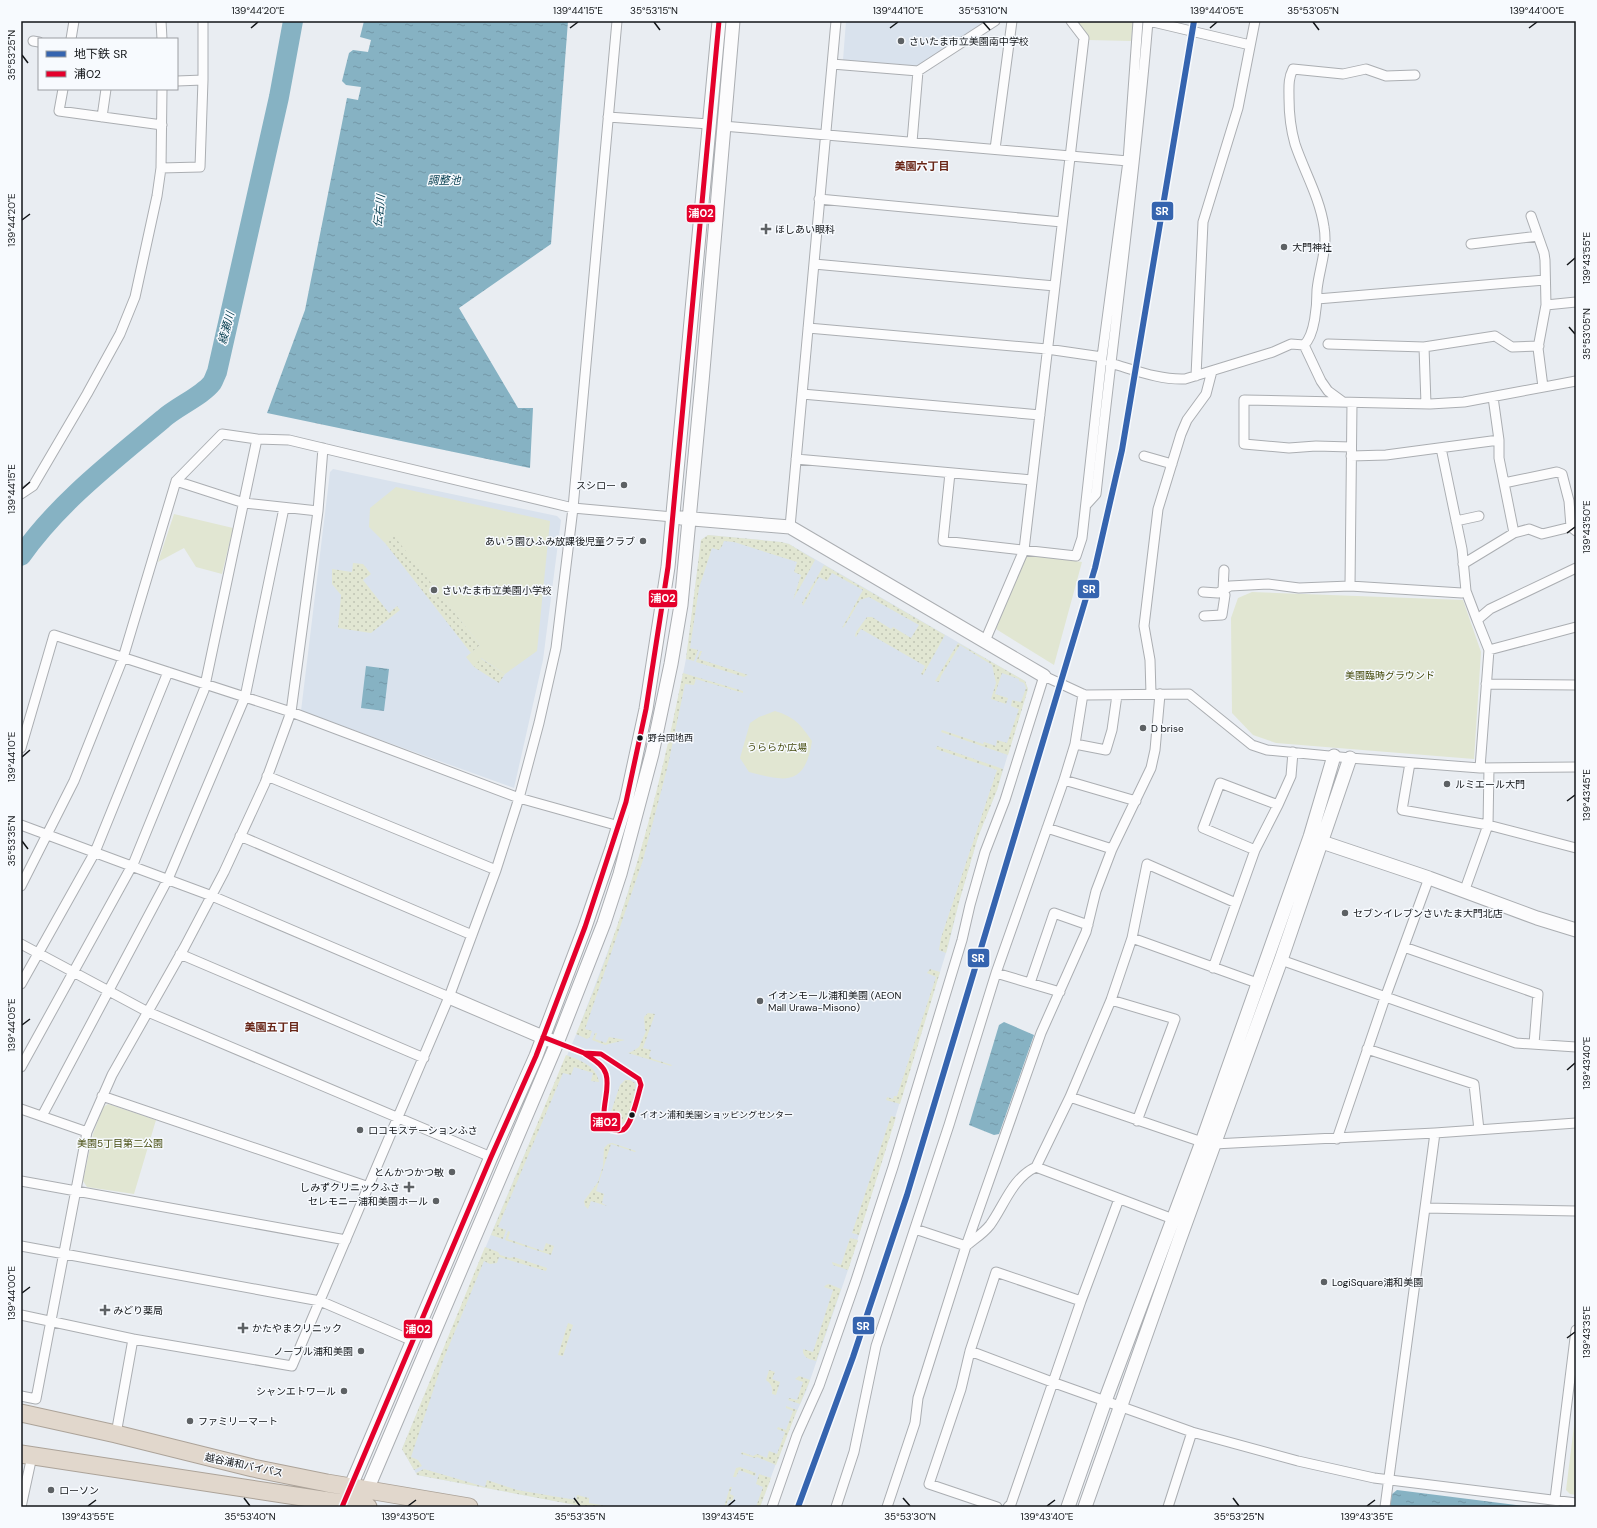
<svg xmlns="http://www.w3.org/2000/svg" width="1597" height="1528" font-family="'DM Sans','Noto Sans JP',sans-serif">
<defs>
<pattern id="grass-dots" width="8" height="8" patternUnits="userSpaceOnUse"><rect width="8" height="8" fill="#e1e6d2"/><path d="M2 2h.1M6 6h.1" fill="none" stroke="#c0c4b4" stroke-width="1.8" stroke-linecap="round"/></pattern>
<pattern id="water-ripples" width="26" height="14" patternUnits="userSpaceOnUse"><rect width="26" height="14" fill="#86b2c3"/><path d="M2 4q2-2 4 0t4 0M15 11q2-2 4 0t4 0" fill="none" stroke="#7398a7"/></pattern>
</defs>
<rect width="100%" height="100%" fill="#e9edf2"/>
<!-- built -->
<path fill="#d9e2ed" d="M846,21h141l-69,45 -75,-6z
M333,469l224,47 4,4 -18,140 -29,128 -213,-77 29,-239z
M708,535l73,7 8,2 236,137 3,8 -31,101 -19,47 -19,65 -10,41 -101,327 -41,119 -19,42 -28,76h-174l-169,-32 -15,-26 114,-275 62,-144 39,-103 30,-96 21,-84 18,-88 15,-119z"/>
<!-- grass -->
<path fill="url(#grass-dots)" d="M394,535l86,110 -9,8 -86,-110z
M708,535l73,7 8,2 26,16 -22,40 8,-25 -7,-3 3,-10 -63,-20 -10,-1 -2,5 -3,4 -7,-2 -13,40 -9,60 8,2 -4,11 -8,-2 15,-119z
M353,563l10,1 8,10 -8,6 26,33 8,-7 3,4 -29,23 -33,-5 3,-33 -9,-11v-15l20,3z
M824,565l121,70 -22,40 -2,-1 4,-8 -64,-37 -5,8 -1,-1 1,-4 11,-15h5l19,12 2,-2 18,11 8,-13 -50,-28 -9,3 -16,27 -2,1 21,-38 -31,-17 -5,8 -8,-4 -16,29 -1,-3z
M958,643l67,38 3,8 -20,66 -67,-23 1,-2 41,14 1,-2 12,4 1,-6 10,3 12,-34 -8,-3 1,-6 9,2 5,-14 -2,-5 -5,-2v-2l-17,-6 -7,21 13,4 -2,6 -15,-5 5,-16 -4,-18 -32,-20 -19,31 -2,6 -4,-1z
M700,651h2l-3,8 49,16 -4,2 -48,-15z
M480,658l25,16 -6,9 -25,-16z
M683,673l60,18v2l-47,-14 -2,6 -9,-1 -17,81 -25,95 -58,169 7,2 -2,6 -3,2 -11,-5c50,-116 82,-237 107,-361z
M937,746l66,23 -6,21 -19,47 -19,65 -13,51 -7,-3 2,-12 56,-168 -61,-21z
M930,969l10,3 -40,132 -14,-4 1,-3 6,2 1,-3h3l39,-119 -9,-4z
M648,1013l7,1 -12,34 8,2 -2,6 4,3 19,6 -1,1 -43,-13 5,-2 6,-4 7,-16 -1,-1 -1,-13z
M595,1033h2l-2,6 11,4 3,-6 16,3 -20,5 -13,-5z
M566,1055c15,6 30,10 33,27l-8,-1 2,-8 -19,-6 -3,8 -8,-2 -65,154 8,3 -3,9 -12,-4z
M625,1080h5l5,3c3,7 -5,31 -9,38 -3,3 -5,3 -9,3l-5,-4 -2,-5 10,-30z
M891,1116l5,1 -37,118 -7,-2z
M612,1143l24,8 -1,1 -24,-8 -15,47 8,3 -2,9 5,3 -16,-5 -3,8 -3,-3 -1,-5 14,-19 5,-16 1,-18 4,-4z
M508,1231l2,1 -2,7 35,12 3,-8 8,3 -3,9 -46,-15z
M850,1238l8,2 -10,30 -15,-5 -1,-3 9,3z
M485,1247l13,5 2,3 10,3 4,-1 33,11 -1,3 -47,-14 -2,6 -7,1 -6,-3 -40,97 -33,99 7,3 4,6 -8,4 -12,-21z
M829,1284l12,5 -25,72c-6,-2 -14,-3 -13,-12l10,3 20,-62 -9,-3 2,-2z
M568,1323l5,2 -10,31 -5,-1z
M769,1370l6,2 -3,7 8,3 -4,13 -4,-1c1,-6 -1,-11 -6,-14z
M799,1376l11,4 -10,24 -12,-4 1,-2 8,2 6,-18 -8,-3z
M786,1406l11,4 -21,55 -19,-8 -2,1 -14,-4 1,-2 11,4 4,-2 10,4 2,-7 8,3 8,-22 -8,-3 1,-2 8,3 7,-19 -7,-3z
M740,1467l16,6 -1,3 -16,-6 -3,7h-3l3,-9z
M424,1469l61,18 2,-7 30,10 59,10 1,-5 12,3v5l24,4h-27l-169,-32 -1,-2z
M759,1474l12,4 -11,29h-4l7,-20 -7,-3z
M730,1487h2l-2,7 4,2 -2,5 -4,-1 -2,7h-2z"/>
<!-- park -->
<path fill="#e1e6d2" d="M1075,21h58l-2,20 -43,-1z
M396,487l154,34 -13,130 -32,23 -24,-16 -7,9 -8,-10 14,-12 -86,-109 -9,7 -16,-16 1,-19z
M174,514l59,14 -11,46 -26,-7 -12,-19 -26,14z
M1026,554l56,8 -28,103 -58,-36z
M1252,592l211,8 18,52 -7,107 -198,-16 -23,-8 -21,-22 -1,-95 7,-20z
M775,711c20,6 26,14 37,30 -7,45 -26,41 -63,31l-9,-14 10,-35 9,-6z
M108,1104l48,16 -22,74 -47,-7 -4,-6 10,-47 10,-27z
M1576,1410v85l-6,-1 -4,-4z"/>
<!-- water -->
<path fill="url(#water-ripples)" d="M364,21h204l-17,223 -92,64 59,100h15l-3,60 -263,-55 38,-103 42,-212 11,2 3,-13 -15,-2 -4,-4 7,-28 4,-3 15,2 3,-12 -11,-3z
M366,666l23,3 -5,42 -23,-3z
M1004,1022l30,13 -35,99 -5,1 -25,-10 30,-100z
M1397,1490l136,17h-143l2,-13z"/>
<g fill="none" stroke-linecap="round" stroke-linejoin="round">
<!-- river -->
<path stroke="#86b2c3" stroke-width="20" d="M21,556c38,-54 92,-95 142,-137 13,-12 39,-23 49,-36 2,-3 3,-7 5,-11l62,-275 14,-76"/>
<defs>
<path id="street" d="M161,21l1,18
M1149,21l101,24
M71,39l3,-18
M33,41l6,1
M832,64l86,7 77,-50
M177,81l26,-1
M63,89l-4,22 103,14
M102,117l4,-28
M608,117l101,7
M723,126l405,35
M912,142l6,-71
M995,149l17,-128
M161,168l39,-1 3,-87v-59
M819,199l243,23
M1531,216l13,37 1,7 1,45 -8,43 5,39
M1471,244l67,-8
M814,264l241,22
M1317,299l228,-19
M1546,305l30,-3
M808,328l239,21 55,8
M1328,344l96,3 71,-11 17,11 27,-1
M1304,345c11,-10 13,-40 13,-55 2,-21 11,-41 7,-63 -4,-29 -20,-56 -29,-83 -4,-14 -6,-31 -6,-46 0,-11 -1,-19 4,-29l50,5 23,-5 20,7 29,-1
M1424,347l2,57
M1110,363c25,7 49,17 75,16l88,-27 18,-8 13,1 17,36 7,10 15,11
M1196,376l7,-154 35,-114 17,-87
M802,394l238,21
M1493,397l6,43v18l15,75
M1351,447l-35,-1 -27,2 -45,-4v-44l186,4 34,-2 112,-21
M1144,456l28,8
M1351,456l35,-1 113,-15
M796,459l236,21
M950,473l-7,68 133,15 6,-18 20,-181 26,-196 10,-140
M176,481l68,22 74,8
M1504,483l53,-11 5,2 7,27 2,26
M21,494l12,-8 54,-92 33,-60 15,-37 22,-101 4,-28 1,-79
M1086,505l10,-11c17,-158 39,-315 52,-473
M1456,521l23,-5
M790,527l46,-506
M1463,564l51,-31 15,-4 13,5 29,-7 5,4
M1350,586l2,-183
M1466,591l11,29
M1203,592l15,1 12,-7 38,-2 31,4 51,-2 112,7 4,-2 -4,-42 -21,-101
M1204,616l18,-1 3,-20 -2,-5 1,-20
M985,641l39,-91 60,-512 -13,-17
M1489,650l87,-23
M1486,684l90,1
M1151,694l-1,-34 -6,-34 14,-117 23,-75 6,-14 19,-26 6,-23
M1075,744l31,6 6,-20 5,-35
M21,748l33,-113 237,77 228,86 100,28
M1410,763l-8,47 86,15 88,23
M1480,768l9,-118 -12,-30 13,-11 86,-41
M267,776l229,94
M1064,780l72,21
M21,825l191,71 237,101
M1047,828l65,21
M240,836l232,99
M1255,850l-52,-22 17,-45 58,22
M21,886l53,-105 49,-123 53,-177 46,-47 35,5
M1464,892l24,-67 1,-57
M1132,938l125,45
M21,944l127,68 343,145
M1404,947l134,47 -4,50
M180,954l244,104
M1281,960l235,83 60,4
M1213,968l42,-118 23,-45 13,-29 2,-24
M996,973l64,19
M1030,983l24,-70 34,12
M21,984l74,-132 73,-180
M1111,1000l64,19 -38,102
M1367,1049l107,35 5,46
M21,1067l113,-205 70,-172 53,-251 32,1 284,68 100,9
M102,1096l267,91
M1070,1097l132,45 12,2 221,-11 141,-10
M21,1109l66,23 25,-57 72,-127 40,-76 41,-89 26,-71 27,-201 5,-63
M42,1116l126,-237 77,-182 39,-189
M1337,1139l48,-141 44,-120
M1036,1167l137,52
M21,1181l325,59
M1425,1208l151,3
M915,1229l51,17c8,-7 17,-12 24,-21 14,-19 22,-47 46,-58l34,-70 41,-97 21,-62 15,-74 89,39
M21,1246l299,55 93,40
M21,1315l112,24
M970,1351l82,31 140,50 106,29 76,17 202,25
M21,1396l15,3 51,-267
M116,1434l17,-95 159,27 157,-369 47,-127 23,-72 20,-75 17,-75 17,-140 44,-487
M21,1507l11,-51
M772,1507l25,-72 22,-49 36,-103 38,-116 69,-227 8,-35 15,-53 20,-52 39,-124 41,19 104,-1 63,51 15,5 83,8 130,10 96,-1
M836,1507l18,-55 22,-106 73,-221 47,-152 68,-193 11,-36 8,-50
M887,1507l28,-84 3,-25 48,-152 75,-213 45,-101 10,-41 16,-42 39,-81 4,-18 5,-56
M997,1507l-68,-23 32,-95 9,-38 26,-79 85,29 38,-102
M1008,1507l3,-3 70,-203
M1168,1507l24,-75
M1385,1507l50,-374
M1554,1507l22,-177"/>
<path id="secondary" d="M681,518l109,9 254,149
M1313,839l116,39 108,40 39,12
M449,997l103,44
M347,1495l144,-338 45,-101 49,-129 27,-79 14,-46 20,-93 22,-142 51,-546
M364,1497l193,-454 47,-120 16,-49 32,-120 19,-90 10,-59 21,-223 31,-361
M1068,1507l37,-106 97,-259 108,-305 24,-81
M1085,1507l94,-266 102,-281 69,-202"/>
<path id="highway" d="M21,1413l95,21 137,34 74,15 142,24
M21,1454l347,53"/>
</defs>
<!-- street casing -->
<use href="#street" stroke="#abaeb2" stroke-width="11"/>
<!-- secondary casing -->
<use href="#secondary" stroke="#abaeb2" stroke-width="15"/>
<!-- highway casing -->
<use href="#highway" stroke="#aca399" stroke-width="19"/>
<!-- street -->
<use href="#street" stroke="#fcfcfd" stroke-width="9"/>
<!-- secondary -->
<use href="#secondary" stroke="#fcfcfd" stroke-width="13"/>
<!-- highway -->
<use href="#highway" stroke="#e1d7cc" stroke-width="17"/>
<defs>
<path id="bus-1" d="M543,1037l41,16
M584,1053l17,1 38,25 2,6c-3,10 -9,40 -18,45 -3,1 -5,1 -9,0 -6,-1 -9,-7 -10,-13 -1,-14 6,-29 2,-43 -3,-10 -14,-15 -22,-21z
M342,1507l149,-350 45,-101 49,-129 41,-125 20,-93 22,-142 51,-546"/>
</defs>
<!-- bus-1 casing -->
<use href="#bus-1" stroke="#f7fafe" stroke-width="8"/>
<!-- bus-1 -->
<use href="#bus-1" stroke="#e4002b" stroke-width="5"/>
<defs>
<path id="metro-1" d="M798,1507l55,-150 54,-162 188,-627 27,-118 72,-429"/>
</defs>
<!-- metro-1 casing -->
<use href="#metro-1" stroke="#f7fafe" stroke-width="9"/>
<!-- metro-1 -->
<use href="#metro-1" stroke="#3564af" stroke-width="6"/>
</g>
<!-- ticks -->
<path fill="none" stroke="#121518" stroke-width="1.5" d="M654,22l6,8M983,22l7,8M1313,22l6,8M251,28l7,-6M570,28l8,-6M890,28l8,-6M1210,28l7,-6M1529,28l8,-6M22,55l6,8M22,220l8,-6M1567,265l8,-7M1569,327l6,7M22,489l8,-7M1567,533l8,-6M22,757l8,-7M1567,801l8,-6M22,841l6,8M22,1025l8,-6M1567,1070l8,-7M22,1293l8,-6M1567,1338l8,-6M244,1498l6,8M574,1498l6,8M903,1498l7,8M1233,1498l6,8M88,1506l8,-6M408,1506l8,-6M728,1506l7,-6M1047,1506l8,-6M1367,1506l8,-6"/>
<!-- markers -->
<g fill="#5d6164" stroke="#f7fafe" stroke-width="1.5">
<circle cx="901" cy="41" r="4"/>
<path d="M764 223h4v4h4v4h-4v4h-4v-4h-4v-4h4z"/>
<circle cx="1284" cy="247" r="4"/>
<circle cx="624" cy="485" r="4"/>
<circle cx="643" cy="541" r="4"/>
<circle cx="434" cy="590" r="4"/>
<circle cx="1143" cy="728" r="4"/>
<circle cx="1447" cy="784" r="4"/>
<circle cx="1345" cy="913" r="4"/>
<circle cx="760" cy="1001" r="4"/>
<circle cx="360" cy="1130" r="4"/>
<circle cx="452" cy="1172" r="4"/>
<path d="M407 1181h4v4h4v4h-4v4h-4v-4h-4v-4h4z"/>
<circle cx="436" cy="1201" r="4"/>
<circle cx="1324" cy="1282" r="4"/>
<path d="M103 1304h4v4h4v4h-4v4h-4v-4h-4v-4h4z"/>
<path d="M241 1322h4v4h4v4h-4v4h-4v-4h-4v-4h4z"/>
<circle cx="361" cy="1351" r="4"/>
<circle cx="344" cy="1391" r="4"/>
<circle cx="190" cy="1421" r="4"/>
<circle cx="51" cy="1490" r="4"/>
</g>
<g fill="#121518" stroke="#f7fafe" stroke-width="1.5">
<circle cx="640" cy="738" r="3.5"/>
<circle cx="632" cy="1115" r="3.5"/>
</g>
<g text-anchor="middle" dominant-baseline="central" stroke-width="3" stroke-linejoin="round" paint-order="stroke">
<!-- bus labels -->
<g font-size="9" fill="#121518" stroke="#f7fafe" text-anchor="start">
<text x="648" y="738">野台団地西</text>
<text x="640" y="1115">イオン浦和美園ショッピングセンター</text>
</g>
<!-- poi labels -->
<g font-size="10" fill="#121518" stroke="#f7fafe" text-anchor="start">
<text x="909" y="41">さいたま市立美園南中学校</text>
<text x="775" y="229">ほしあい眼科</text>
<text x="1292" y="247">大門神社</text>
<text x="616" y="485" text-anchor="end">スシロー</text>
<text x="635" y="541" text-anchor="end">あいう園ひふみ放課後児童クラブ</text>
<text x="442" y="590">さいたま市立美園小学校</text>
<text x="1151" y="728">D brise</text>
<text x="1455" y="784">ルミエール大門</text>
<text x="1353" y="913">セブンイレブンさいたま大門北店</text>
<text x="768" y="995">イオンモール浦和美園 (AEON<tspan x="768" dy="12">Mall Urawa-Misono)</tspan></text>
<text x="368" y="1130">ロコモステーションふさ</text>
<text x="444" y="1172" text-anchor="end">とんかつかつ敏</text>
<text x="400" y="1187" text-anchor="end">しみずクリニックふさ</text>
<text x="428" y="1201" text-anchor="end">セレモニー浦和美園ホール</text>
<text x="1332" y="1282">LogiSquare浦和美園</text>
<text x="113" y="1310">みどり薬局</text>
<text x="252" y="1328">かたやまクリニック</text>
<text x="353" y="1351" text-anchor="end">ノーブル浦和美園</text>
<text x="336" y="1391" text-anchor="end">シャンエトワール</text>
<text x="198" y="1421">ファミリーマート</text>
<text x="59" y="1490">ローソン</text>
</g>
<!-- park labels -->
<g font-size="10" fill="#464c0f" stroke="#f7fafe">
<text x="1390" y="675">美園臨時グラウンド</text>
<text x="777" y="747">うららか広場</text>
<text x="120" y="1143">美園5丁目第二公園</text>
</g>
<!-- street labels -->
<g font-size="10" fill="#121518" stroke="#f7fafe">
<text transform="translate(244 1465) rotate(12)">越谷浦和バイパス</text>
</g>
<!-- neighbourhood labels -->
<g font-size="11" font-weight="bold" fill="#682516" stroke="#f7fafe">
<text x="922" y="166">美園六丁目</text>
<text x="272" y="1027">美園五丁目</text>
</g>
<!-- water labels -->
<g font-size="11" font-style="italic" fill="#0b4253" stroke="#f7fafe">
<text x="444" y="180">調整池</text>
<text transform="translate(379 211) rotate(-84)">伝右川</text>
<text transform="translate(226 328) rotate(-75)">綾瀬川</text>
</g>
</g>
<g stroke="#f7fafe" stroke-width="1.5">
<rect x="1151" y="201" width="23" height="20" rx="4" fill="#3564af"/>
<rect x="686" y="204" width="30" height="19" rx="4" fill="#e4002b"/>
<rect x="1077" y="579" width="23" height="20" rx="4" fill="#3564af"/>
<rect x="648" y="589" width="30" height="19" rx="4" fill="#e4002b"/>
<rect x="967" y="948" width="23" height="20" rx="4" fill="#3564af"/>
<rect x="590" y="1112" width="31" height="20" rx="4" fill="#e4002b"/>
<rect x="852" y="1316" width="23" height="19" rx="4" fill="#3564af"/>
<rect x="403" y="1319" width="30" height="20" rx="4" fill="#e4002b"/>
</g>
<g font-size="11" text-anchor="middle" font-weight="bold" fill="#fff">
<text x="1162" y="215">SR</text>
<text x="701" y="217">浦02</text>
<text x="1089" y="593">SR</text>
<text x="663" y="602">浦02</text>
<text x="978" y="962">SR</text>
<text x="605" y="1126">浦02</text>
<text x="863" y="1330">SR</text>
<text x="418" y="1333">浦02</text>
</g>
<!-- border -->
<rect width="1597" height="1528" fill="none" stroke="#f7fafe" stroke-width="44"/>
<!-- legend -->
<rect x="38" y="38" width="140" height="52" fill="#f7fafe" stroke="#9b9ea2"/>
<rect x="46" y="51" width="20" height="6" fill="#3564af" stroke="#9b9ea2"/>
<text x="74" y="58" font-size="12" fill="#121518">地下鉄 SR</text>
<rect x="46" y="71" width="20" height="6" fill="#e4002b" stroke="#9b9ea2"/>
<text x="74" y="78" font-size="12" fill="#121518">浦02</text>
<rect x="22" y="22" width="1553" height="1484" fill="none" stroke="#121518" stroke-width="1.5"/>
<g font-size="10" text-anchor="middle" fill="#121518">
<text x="258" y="14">139°44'20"E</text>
<text x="578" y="14">139°44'15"E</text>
<text x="654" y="14">35°53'15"N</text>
<text x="898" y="14">139°44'10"E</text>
<text x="983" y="14">35°53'10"N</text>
<text x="1217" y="14">139°44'05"E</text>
<text x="1313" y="14">35°53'05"N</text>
<text x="1537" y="14">139°44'00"E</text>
<text transform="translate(11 55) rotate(-90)" y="4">35°53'25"N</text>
<text transform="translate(11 220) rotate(-90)" y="4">139°44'20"E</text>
<text transform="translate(1586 258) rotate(-90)" y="4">139°43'55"E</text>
<text transform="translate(1586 334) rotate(-90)" y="4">35°53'05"N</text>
<text transform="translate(11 489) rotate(-90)" y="4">139°44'15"E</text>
<text transform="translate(1586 527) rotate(-90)" y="4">139°43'50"E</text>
<text transform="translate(11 757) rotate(-90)" y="4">139°44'10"E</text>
<text transform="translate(1586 795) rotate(-90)" y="4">139°43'45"E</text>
<text transform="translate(11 841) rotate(-90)" y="4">35°53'35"N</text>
<text transform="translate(11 1025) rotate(-90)" y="4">139°44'05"E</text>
<text transform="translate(1586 1063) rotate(-90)" y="4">139°43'40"E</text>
<text transform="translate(11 1293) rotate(-90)" y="4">139°44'00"E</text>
<text transform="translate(1586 1332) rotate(-90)" y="4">139°43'35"E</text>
<text x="88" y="1520">139°43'55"E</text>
<text x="250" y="1520">35°53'40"N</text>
<text x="408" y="1520">139°43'50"E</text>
<text x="580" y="1520">35°53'35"N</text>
<text x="728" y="1520">139°43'45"E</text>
<text x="910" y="1520">35°53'30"N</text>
<text x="1047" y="1520">139°43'40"E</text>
<text x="1239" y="1520">35°53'25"N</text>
<text x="1367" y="1520">139°43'35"E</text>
</g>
</svg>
